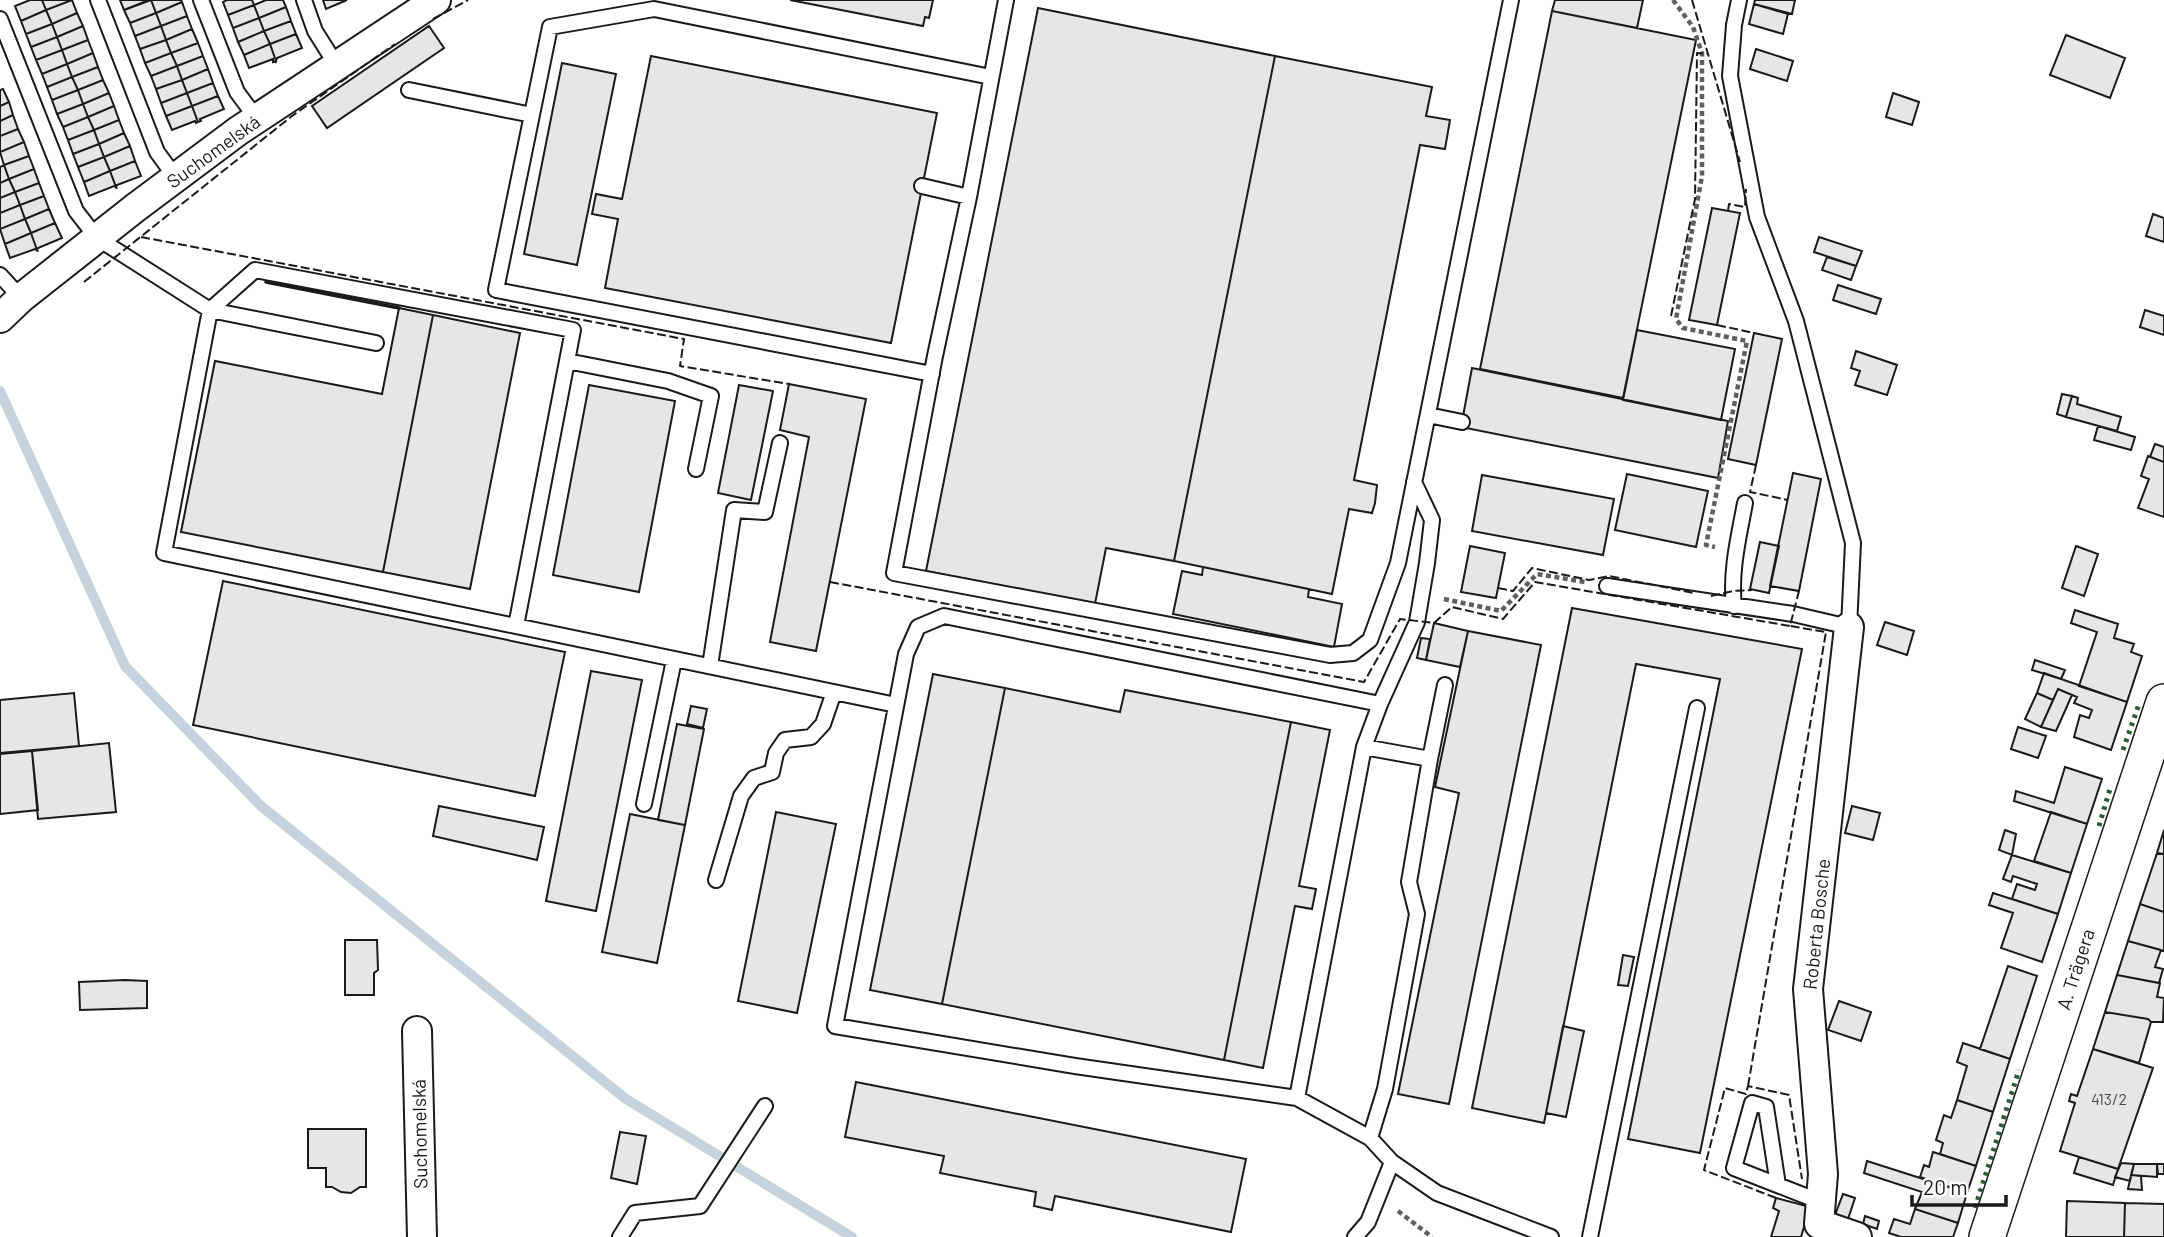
<svg xmlns="http://www.w3.org/2000/svg" width="2164" height="1237" font-family="Barlow,sans-serif">
<rect width="100%" height="100%" fill="#fff"/>
<g fill="none" stroke-linecap="round" stroke-linejoin="round">
<!-- stream -->
<path stroke="#c6d2dc" stroke-width="10" d="M0,391l125,275 136,140 365,293 226,138"/>
</g>
<!-- building -->
<path fill="#e6e6e6" stroke="#1a1a1a" stroke-width="2" d="M30,0h12l4,10 -25,11 -6,-15z
M42,0h30l-26,10z
M72,0l5,13 -25,11 -6,-14z
M120,0h29l-25,10z
M151,0l5,13 -26,10 -6,-13z
M151,0h30l1,2 -26,11z
M227,0h25l2,5 -26,10 -5,-13z
M266,0h17l3,7 -27,11 -5,-13z
M323,0h24l-21,9z
M790,0h143l-4,18 -4,-1 -2,9z
M1555,0h88l-6,28 -85,-17z
M1755,0h40l-3,14 -38,-10z
M182,2l5,14 -26,10 -5,-13z
M1754,4l34,10 -5,20 -34,-10z
M254,5l5,13 -26,10 -5,-13z
M286,7l5,14 -27,10 -5,-13z
M1038,8l237,48 -101,505 -68,-13 -11,56 -169,-33z
M46,10l6,14 -26,10 -5,-13z
M1552,11l144,29 -73,358 -143,-29z
M77,13l6,13 -26,11 -5,-13z
M156,13l5,13 -26,10 -5,-13z
M187,16l5,13 -26,11 -5,-14z
M259,18l5,13 -26,11 -5,-14z
M291,21l5,13 -26,10 -6,-13z
M52,24l5,13 -26,10 -5,-13z
M83,26l5,14 -26,10 -5,-13z
M161,26l5,14 -26,9 -5,-13z
M429,26l15,22 -117,80 -15,-22z
M192,29l6,14 -27,10 -5,-13z
M264,31l6,13 -26,11 -6,-13z
M296,34l6,14 -25,10 -1,3 -6,-17z
M2066,35l59,23 -15,40 -60,-23z
M57,37l5,13 -26,10 -5,-13z
M88,40l5,13 -26,11 -5,-14z
M166,40l5,13 -26,10 -5,-14z
M198,43l5,13 -26,10 -6,-13z
M270,44l6,17 -3,1v-3l-24,9 -5,-13z
M1756,49l37,12 -6,20 -37,-12z
M62,50l5,14 -25,10 -6,-14z
M93,53l5,14 -26,10 -5,-13z
M171,53l6,13 -26,10 -6,-13z
M203,56l5,13 -26,11 -5,-14z
M651,56l286,57 -46,230 -286,-55 13,-69 -26,-5 4,-20 26,5z
M1275,56l157,31 -6,29 24,4 -5,29 -25,-4 -66,335 23,5 -2,18 -3,10 -23,-4 -17,85 -158,-33z
M562,63l54,11 -39,191 -53,-11z
M67,64l5,13 -25,10 -5,-13z
M177,66l5,14 -26,9 -5,-13z
M98,67l5,13 -25,10 -6,-13z
M208,69l5,14 -26,10 -5,-13z
M72,77l6,13 -26,10 -5,-13z
M103,80l6,13 -26,11 -5,-14z
M182,80l5,13 -26,10 -5,-14z
M213,83l5,13 -26,10 -5,-13z
M3,89l6,13 -9,4v-16z
M78,90l5,14 -26,10 -5,-14z
M109,93l5,13 -26,11 -5,-13z
M187,93l5,13 -26,10 -5,-13z
M1893,93l26,9 -7,23 -26,-8z
M218,96l6,13 -24,10 1,2 -3,1 -6,-16z
M9,102l4,13 -13,6v-15z
M83,104l5,13 -25,10 -6,-13z
M114,106l5,14 -25,10 -6,-13z
M192,106l6,16 -2,1 -1,-2 -23,9 -6,-14z
M13,115l5,14 -18,7v-15z
M88,117l6,13 -26,10 -5,-13z
M119,120l5,13 -25,11 -5,-14z
M18,129l6,13 -24,10v-16z
M94,130l5,14 -26,10 -5,-14z
M124,133l6,13 -26,11 -5,-13z
M24,142l5,14 -25,9 -4,-13z
M99,144l5,13 -26,10 -5,-13z
M130,146l5,15 -25,10 -6,-14z
M29,156l5,13 -25,10 -5,-14z
M104,157l6,14 -26,11 -6,-15z
M135,161l6,15 -24,9 -1,2 -6,-16z
M4,165l5,14 -9,4v-16z
M34,169l5,14 -24,9 -6,-13z
M110,171l6,16 -2,-1 -25,10 -5,-14z
M9,179l6,13 -15,6v-15z
M39,183l5,13 -24,9 -5,-13z
M15,192l5,13 -20,8v-15z
M44,196l5,13 -24,10 -5,-14z
M20,205l5,14 -25,10v-16z
M1712,208l28,5 -23,112 -28,-5z
M49,209l6,14 -24,10 -6,-14z
M2153,214l11,4v24l-18,-6z
M25,219l6,14 -26,11 -5,-15z
M55,223l7,15 -24,10 -1,2 -6,-17z
M31,233l6,17 -2,-1 -25,9 -5,-14z
M1819,237l43,14 -6,15 -42,-14z
M1827,257l29,9 -5,14 -29,-10z
M1838,285l43,14 -5,15 -43,-14z
M399,308l34,7 -50,257 -202,-40 34,-171 167,33z
M2145,310l19,6v19l-24,-8z
M433,315l87,18 -50,256 -87,-17z
M1637,330l98,19 -14,71 -98,-20z
M1754,333l28,6 -26,126 -28,-6z
M1856,351l41,14 -10,30 -32,-10 5,-14 -9,-3z
M1472,368l256,53 -10,57 -257,-51z
M789,384l77,15 -50,252 -46,-9 39,-205 -29,-7z
M589,385l86,16 -36,191 -86,-17z
M739,385l34,6 -22,109 -33,-7z
M2062,394l10,2 -6,21 -9,-3z
M2072,396l6,2 -1,6 44,13 -4,14 -51,-14z
M2098,426l37,11 -4,13 -37,-10z
M2155,444l9,3v15l-14,-5z
M2148,456l16,6v55l-26,-9 11,-29 -8,-3z
M1793,473l28,6 -22,112 -29,-5z
M1627,474l81,17 -12,56 -81,-17z
M1482,475l132,24 -11,56 -131,-24z
M1760,542l19,4 -10,47 -19,-4z
M1470,546l35,7 -9,45 -35,-6z
M2076,546l22,8 -14,42 -22,-8z
M1203,567l106,22 -1,8 34,7 -8,43 -161,-33 9,-43 20,4z
M223,581l342,71 -30,144 -342,-71z
M1572,608l230,41 -102,504 -72,-14 92,-460 -84,-15 -92,459 -72,-15z
M2075,610l43,14 -4,14 20,6 -3,8 11,4 -15,46 -48,-16 18,-54 -26,-9z
M1885,622l29,9 -7,24 -30,-10z
M1434,623l34,8 -8,36 -34,-7z
M1468,631l73,14 -92,459 -51,-10 61,-301 -24,-6z
M1421,638l9,1 -4,21 -9,-2z
M2035,660l30,10 -4,9 -29,-9z
M591,671l51,9 -46,231 -50,-10z
M2044,673l83,29 -16,48 -37,-13 6,-22 9,3 3,-8 -18,-7 3,-6 -19,-8 -5,11 -16,-7z
M933,674l72,14 -63,316 -72,-14z
M1005,688l115,24 5,-22 166,32 -67,338 -282,-56z
M2058,689l14,6 -16,36 -15,-4z
M74,693l5,53 -79,7v-53z
M2037,693l16,7 -12,27 -16,-8z
M691,706l16,3 -4,19 -16,-4z
M1291,722l39,8 -31,156 17,3 -4,20 -17,-3 -32,162 -39,-8z
M677,724l27,5 -19,96 -27,-5z
M2018,727l28,9 -8,22 -27,-9z
M109,743l7,69 -78,7 -6,-68z
M32,751l6,59 -38,4v-60z
M2065,767l37,12 -15,45 -73,-23 2,-10 38,12z
M439,806l105,21 -7,33 -104,-24z
M1852,806l28,7 -7,27 -28,-7z
M776,812l60,12 -39,189 -59,-12z
M2051,812l36,12 -16,49 -37,-12z
M630,814l55,11 -28,138 -55,-11z
M2005,830l11,4 -4,21 -13,-5z
M2164,830v24l-7,-1z
M2157,853l7,1v58l-24,-8z
M2012,855l59,18 -13,41 -46,-15 5,-15 18,6 2,-6 -24,-8 -2,6 -8,-3z
M1993,893l65,21 -16,48 -41,-14 12,-35 -24,-8z
M2140,904l24,8v39l-36,-10z
M345,940h32l1,30 -4,3v22h-29z
M2128,941l33,9 -6,17 8,2 -4,14 -42,-8z
M1623,955l11,2 -6,29 -10,-1z
M2008,966l29,10 -27,83 -30,-10z
M2117,975l43,8 -3,14 7,1 -1,24h-12l-3,-3 -43,-7z
M125,980l22,1v27l-67,2 -1,-28z
M1839,1001l32,11 -10,29 -33,-11z
M2105,1012l43,7 3,3 -12,41 -46,-14z
M1563,1026l21,5 -18,86 -20,-4z
M1963,1043l47,16 -17,53 -36,-12 10,-34 -10,-4z
M2093,1049l60,19 -35,101 -58,-18 15,-48 -6,-2 2,-7 6,2z
M856,1082l390,77 -15,73 -176,-36 -3,14 -18,-4 2,-14 -96,-19 4,-17 -99,-19z
M1957,1100l36,12 -17,54 -36,-12 3,-11 -7,-3 8,-25 7,3z
M308,1129h58v58h-6l-9,6 -10,-1 -9,-5h-6v-19h-18z
M620,1132l26,4 -9,48 -26,-6z
M1933,1152l43,14 -9,27 -47,-16 4,-12 5,2z
M2079,1157l39,12 -5,16 -39,-12z
M1867,1161l100,32 -9,30 -43,-14 7,-17 -58,-19z
M2121,1163l13,1 -4,17 -15,-4z
M2134,1164h23v13l-26,-2z
M2157,1164h7v10h-6z
M2131,1175l10,1 1,14 -14,-1z
M1843,1194l12,4 -7,21 -13,-4z
M1776,1198l34,9 -9,30h-30l8,-26 -6,-3z
M2067,1201l58,2 -1,34h-58z
M2125,1203l39,1v33h-40z
M1915,1209l43,14 -5,14h-52l-12,-4 5,-14 16,5z
M1865,1216l14,5 -2,8 -14,-5z"/>
<g fill="none" stroke-linecap="round" stroke-linejoin="round">
<defs>
<path id="service" d="M98,0l59,152 19,26
M201,0l36,92 20,27
M304,0l11,31 22,35
M1006,0l-37,197 -34,159 -41,217 436,82 23,-2 17,-13 28,-77 113,-563
M0,19l76,192 21,27 113,72 45,-40 318,60 -57,296
M409,90l123,25
M922,186l47,11
M0,275l21,23
M376,343l-166,-33 -46,243 732,152
M567,361l101,20 43,15 -15,73
M932,374l-436,-84 54,-263 104,-18 337,68
M1428,415l34,7
M1607,586l186,28 56,13 4,-84 -57,-222 -39,-104 -27,-141 4,-51 5,-25
M1734,606c-4,-35 5,-70 11,-103
M710,666l24,-156 31,2 15,-69
M1364,747l66,12 -21,123 8,32 -32,175 -15,49 22,24 45,31 114,44
M1430,759l15,-74
M644,804l30,-144
M716,880l25,-84 13,-18 18,-6 4,-19 9,-13 26,-3 12,-13 11,-32
M1297,1098l67,-351 16,-43 37,-82 10,-59 5,-43 -18,-38
M1370,1138l-73,-40 -222,-32 -240,-40 71,-372 12,-27 26,-11 436,88
M1778,1185l-12,-78 -14,-4 -18,65 87,34
M620,1237l15,-24 65,-7 65,-100
M1355,1237l13,-15 24,-60
M1590,1237l107,-529"/>
<path id="minor" d="M0,318l21,-20 114,-90 103,-77 198,-131
M1849,627l-41,362 15,185 -4,50 38,13
M417,1031l5,206"/>
<path id="tertiary" d="M1987,1237l177,-535"/>
</defs>
<!-- service casing -->
<use href="#service" stroke="#1a1a1a" stroke-width="18"/>
<!-- minor casing -->
<use href="#minor" stroke="#1a1a1a" stroke-width="32"/>
<!-- tertiary casing -->
<use href="#tertiary" stroke="#1a1a1a" stroke-width="38"/>
<!-- path -->
<path stroke="#5f5f5f" stroke-width="4.5" stroke-dasharray="5 3.5" stroke-linecap="butt" d="M1673,0l20,27 9,26v123l-26,143 7,9 64,13 -41,204 9,2
M1444,599l57,12 36,-37 48,8
M1398,1211l34,26"/>
<!-- service -->
<use href="#service" stroke="#fff" stroke-width="14"/>
<!-- minor -->
<use href="#minor" stroke="#fff" stroke-width="28"/>
<!-- tertiary -->
<use href="#tertiary" stroke="#fff" stroke-width="35"/>
<!-- hedge -->
<path stroke="#2b5a34" stroke-width="5" stroke-dasharray="3.5 5" stroke-linecap="butt" d="M2123,750l16,-46
M2099,826l11,-37
M1975,1208l44,-138"/>
<!-- fence -->
<path stroke="#1a1a1a" stroke-width="2" stroke-dasharray="9 3.5" stroke-linecap="butt" d="M1692,0l48,162
M433,19l35,-19
M1728,211l1,-7 16,3 1,-18
M141,237l543,102 -4,27 109,18
M84,282l208,-166 103,-72
M1671,316l24,-117 2,-146 10,1
M1717,325l37,8
M1756,465l-6,27 38,8
M830,582l534,100 36,-63 34,4 18,-16 51,12 32,-37 255,44
M1498,588l15,3 19,-23 57,12 20,-4 85,17
M1711,596l22,-5 19,-1
M1748,1086l78,-454 -36,-6 9,-35
M1776,1198l-72,-28 21,-82 21,6 2,-8 41,9 13,84"/>
<!-- wall -->
<path stroke="#1a1a1a" stroke-width="3.5" d="M266,282l133,26"/>
</g>
<g text-anchor="middle" dominant-baseline="central" stroke-width="5" stroke-linejoin="round" paint-order="stroke">
<!-- number labels -->
<g font-size="16" fill="#4d4d4d">
<text x="2109" y="1098">413/2</text>
</g>
<!-- street labels -->
<g font-size="19" fill="#1a1a1a" stroke="#fff">
<text transform="translate(213 151) rotate(-36)">Suchomelská</text>
<text transform="translate(1816 924) rotate(-84)">Roberta Bosche</text>
<text transform="translate(2075 969) rotate(-72)">A. Trägera</text>
<text transform="translate(419 1134) rotate(-91)">Suchomelská</text>
</g>
</g>
<!-- scale -->
<path d="M1912 1195v10h94v-10" fill="none" stroke="#1a1a1a" stroke-width="3.5"/>
<text x="1923" y="1195" font-size="21" fill="#1a1a1a" stroke="#ffffff" stroke-width="5" paint-order="stroke">20 m</text>
</svg>
